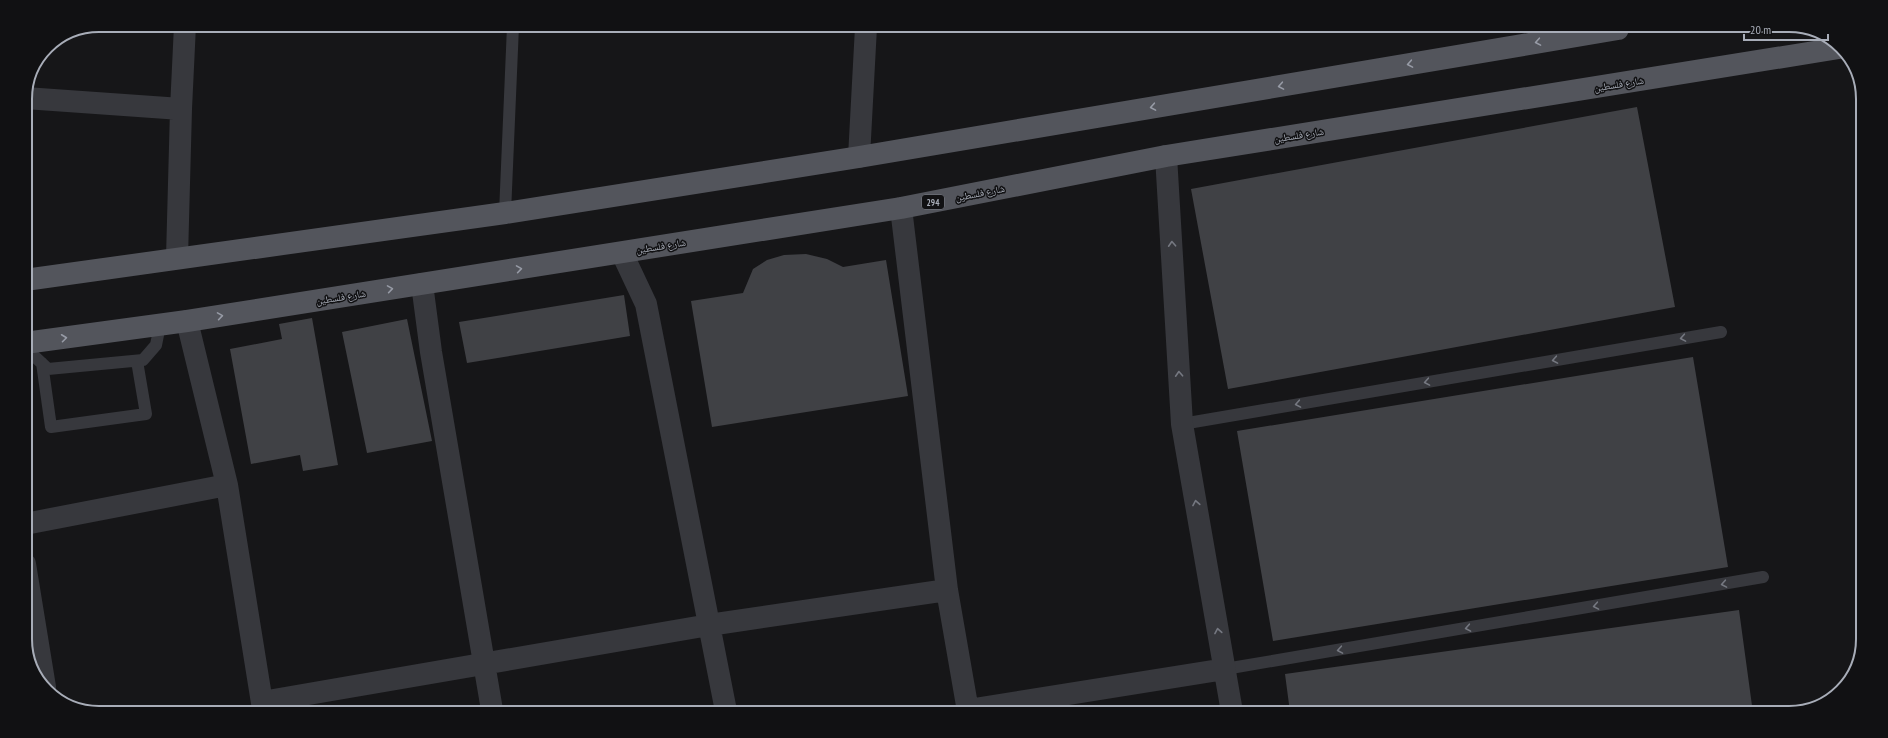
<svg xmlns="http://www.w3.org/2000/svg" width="1888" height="738" font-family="'PT Sans Narrow','Noto Naskh Arabic',sans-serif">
<rect width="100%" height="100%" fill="#161618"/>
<!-- building -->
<path fill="#404145" d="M1637,107l38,200 -447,82 -37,-200z
M806,254l21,5 16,8 43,-7 22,136 -196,31 -21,-126 52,-8 10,-24 14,-9 17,-5z
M624,295l6,41 -163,27 -8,-41z
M312,318l26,147 -35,6 -3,-16 -49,9 -21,-115 52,-10 -3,-15z
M407,319l25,122 -65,12 -25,-121z
M1693,357l35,210 -455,74 -36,-210z
M1739,610l14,103 -463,-1 -5,-38z"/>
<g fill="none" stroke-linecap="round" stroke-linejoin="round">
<!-- lane -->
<path stroke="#37383d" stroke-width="12" d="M505,213l8,-187
M27,343l7,13 14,13 95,-9 13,-15 4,-20
M42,363l9,64 95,-13 -9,-53
M1182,424l539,-92
M1225,669l538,-92"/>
<!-- street -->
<path stroke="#37383d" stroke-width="22" d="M25,98l156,11
M1166,156l16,268 50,288
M859,157l7,-130
M901,208l46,382 21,121
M622,253l24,51 80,407
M177,258l4,-149 4,-84
M422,284l9,68 61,358
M187,321l40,164 36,224
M25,524l202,-39
M25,564l20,123
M262,702l447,-77 238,-35
M968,710l257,-41"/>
<!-- primary -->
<path stroke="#53555c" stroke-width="22" d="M25,280l480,-67 354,-56 759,-128
M25,343l162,-22 714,-113 265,-52 673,-108"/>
</g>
<!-- one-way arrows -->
<defs><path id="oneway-chevron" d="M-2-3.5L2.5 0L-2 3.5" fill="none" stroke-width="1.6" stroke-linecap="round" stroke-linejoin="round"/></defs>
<g stroke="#979ba6">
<use href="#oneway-chevron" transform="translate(1538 42) rotate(170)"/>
<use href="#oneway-chevron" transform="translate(1410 64) rotate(170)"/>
<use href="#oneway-chevron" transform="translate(1281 86) rotate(170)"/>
<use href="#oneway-chevron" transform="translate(1153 107) rotate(170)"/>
<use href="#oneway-chevron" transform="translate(519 269) rotate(-9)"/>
<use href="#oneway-chevron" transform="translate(390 289) rotate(-9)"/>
<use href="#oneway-chevron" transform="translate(220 316) rotate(-9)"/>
<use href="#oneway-chevron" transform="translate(64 338) rotate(-7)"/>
</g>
<g stroke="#757881">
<use href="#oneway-chevron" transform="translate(1172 244) rotate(-93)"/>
<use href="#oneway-chevron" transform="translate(1683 338) rotate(170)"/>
<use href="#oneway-chevron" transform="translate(1555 360) rotate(170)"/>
<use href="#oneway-chevron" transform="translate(1179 374) rotate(-93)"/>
<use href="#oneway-chevron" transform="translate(1427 382) rotate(170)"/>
<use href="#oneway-chevron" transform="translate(1298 404) rotate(170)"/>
<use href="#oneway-chevron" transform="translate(1196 503) rotate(-100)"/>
<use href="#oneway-chevron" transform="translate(1724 584) rotate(170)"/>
<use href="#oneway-chevron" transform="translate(1596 606) rotate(170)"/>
<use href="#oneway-chevron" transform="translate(1468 628) rotate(170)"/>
<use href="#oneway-chevron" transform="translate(1218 631) rotate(-100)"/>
<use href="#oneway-chevron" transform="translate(1340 650) rotate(170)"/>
</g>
<g text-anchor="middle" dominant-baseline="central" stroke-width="3" stroke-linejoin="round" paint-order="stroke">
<!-- shield labels -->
<rect fill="#111113" stroke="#7b7e86" stroke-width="1" x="922" y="195" width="22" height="14" rx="3"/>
<g font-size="9" font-weight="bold" fill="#a8adb8">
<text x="933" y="202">294</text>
</g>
<!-- street labels -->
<g font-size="10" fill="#a8adb8" stroke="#111113">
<text transform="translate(1619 84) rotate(-9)">شارع فلسطين</text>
<text transform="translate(1299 135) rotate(-9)">شارع فلسطين</text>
<text transform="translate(980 193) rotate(-11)">شارع فلسطين</text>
<text transform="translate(661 246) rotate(-9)">شارع فلسطين</text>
<text transform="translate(341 297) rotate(-9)">شارع فلسطين</text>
</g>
</g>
<!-- crop -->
<path d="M0 0H1888V738H0ZM99 32H1789A67 67 0 0 1 1856 99V639A67 67 0 0 1 1789 706H99A67 67 0 0 1 32 639V99A67 67 0 0 1 99 32Z" fill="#111113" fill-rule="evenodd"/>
<path fill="none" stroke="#a8adb8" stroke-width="2" d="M99 32H1789A67 67 0 0 1 1856 99V639A67 67 0 0 1 1789 706H99A67 67 0 0 1 32 639V99A67 67 0 0 1 99 32Z"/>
<!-- scale -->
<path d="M1744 34v6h84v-6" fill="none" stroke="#a8adb8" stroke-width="2"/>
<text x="1750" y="34" font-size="12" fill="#a8adb8" stroke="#111113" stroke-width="3" paint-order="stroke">20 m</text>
</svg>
